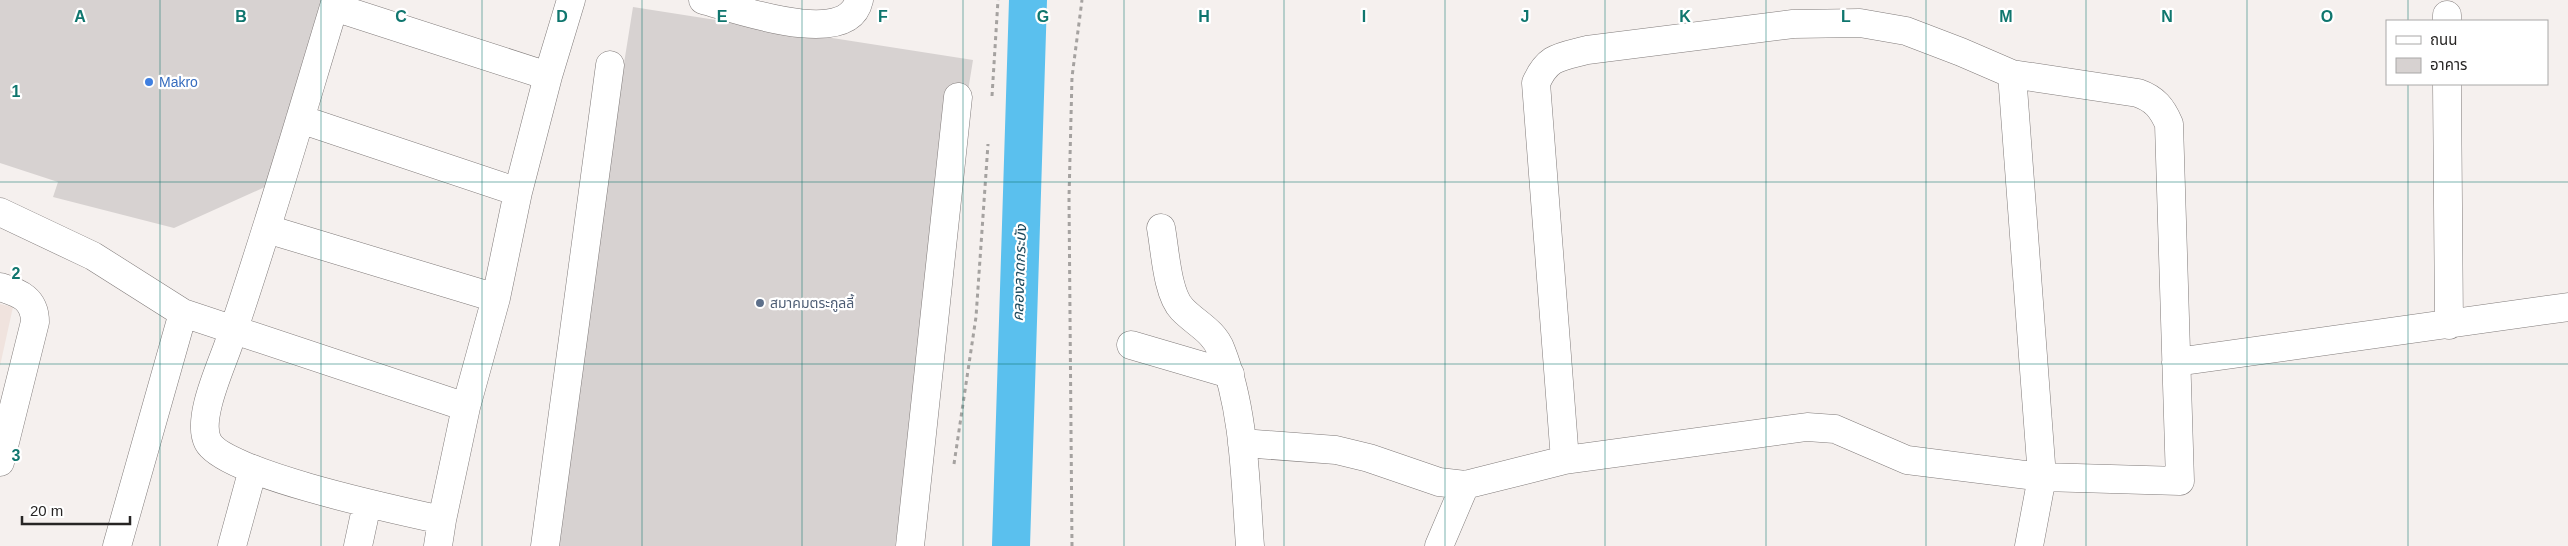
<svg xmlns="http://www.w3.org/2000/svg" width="2568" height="546" font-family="Helvetica,'Noto Sans Thai',sans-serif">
<rect width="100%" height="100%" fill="#f5f0ee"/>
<!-- built -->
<path fill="#f0e3de" d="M0,304l13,3 -13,59z"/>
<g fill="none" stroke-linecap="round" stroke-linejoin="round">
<!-- canal -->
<path stroke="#5ac0ee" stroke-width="38" d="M1011,546l17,-546"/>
</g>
<!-- building -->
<path fill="#d7d2d1" d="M0,0h323l-58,187 -91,41 -121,-31 5,-15 -58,-19z
M633,7l340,53 -78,486h-348z"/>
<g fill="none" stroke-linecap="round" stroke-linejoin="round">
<defs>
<path id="minor" d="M336,0c-35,115 -68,230 -107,343 -8,24 -33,76 -21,99 17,32 193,69 234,78l24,-113 30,-109 22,-106 30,-116 23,-76
M703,0c31,8 145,50 156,0
M334,7l214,69
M2447,15v6
M2447,84l2,241
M300,119l218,73
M0,212l93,44 90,57 283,94
M1161,228c4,21 6,66 21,81 13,14 32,22 39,41 24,61 24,131 29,196
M267,229l229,69
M0,287c20,6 35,12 35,35l-35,140
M1131,345l99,29
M2176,362l392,-55
M1242,443l94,7 33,8 70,24 26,3 100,-25 242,-33 28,2 72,31 135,17 -13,69
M1565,460l-29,-377c12,-27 24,-26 51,-33l206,-26 67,-1 46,8 55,21 51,22 126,19c17,6 24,15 31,31l11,357 -138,-4 -30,-403
M117,546l66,-233
M232,546l21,-77
M358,546l9,-42
M438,546l4,-26
M545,546l65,-481
M910,546l48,-449
M1439,546l26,-61"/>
</defs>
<!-- minor casing -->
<use href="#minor" stroke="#807b7a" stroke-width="29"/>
<!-- path -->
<path stroke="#a5a2a0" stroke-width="3" stroke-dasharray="4 4" stroke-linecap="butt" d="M992,96l6,-96
M954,464l22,-147 12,-173
M1072,546l-3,-348 3,-121 10,-77"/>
<!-- minor -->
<use href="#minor" stroke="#fff" stroke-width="28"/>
</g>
<!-- grid -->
<path fill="none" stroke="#0f766e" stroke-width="1" stroke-opacity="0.55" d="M160,0v546M321,0v546M482,0v546M642,0v546M802,0v546M963,0v546M1124,0v546M1284,0v546M1445,0v546M1605,0v546M1766,0v546M1926,0v546M2086,0v546M2247,0v546M2408,0v21M2408,84v462M0,182h2568M0,364h2568"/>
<!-- markers -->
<circle fill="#3f7fe0" stroke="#fff" stroke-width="2" cx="149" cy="82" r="5"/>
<circle fill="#5c6f8a" stroke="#fff" stroke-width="2" cx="760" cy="303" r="5"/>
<g text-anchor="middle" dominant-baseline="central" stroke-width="4.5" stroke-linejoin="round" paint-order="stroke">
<!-- shop labels -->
<g font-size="14" fill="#366cbe" stroke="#fff" text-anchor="start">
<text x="159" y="82">Makro</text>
</g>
<!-- service labels -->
<g font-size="14" fill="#4e5e75" stroke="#fff" text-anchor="start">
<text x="770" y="303">สมาคมตระกูลลี้</text>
</g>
<!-- water labels -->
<g font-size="15" font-style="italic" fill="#1b475a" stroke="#fff">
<text transform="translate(1019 273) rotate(-88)">คลองลาดกระบัง</text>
</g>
</g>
<g font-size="16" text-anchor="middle" font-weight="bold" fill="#0f766e" stroke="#fff" stroke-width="4.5" stroke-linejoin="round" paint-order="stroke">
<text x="80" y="22">A</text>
<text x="241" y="22">B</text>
<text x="401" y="22">C</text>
<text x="562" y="22">D</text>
<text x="722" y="22">E</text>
<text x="883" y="22">F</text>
<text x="1043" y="22">G</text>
<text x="1204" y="22">H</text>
<text x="1364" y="22">I</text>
<text x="1525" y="22">J</text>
<text x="1685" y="22">K</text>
<text x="1846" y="22">L</text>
<text x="2006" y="22">M</text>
<text x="2167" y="22">N</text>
<text x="2327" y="22">O</text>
<text x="16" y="97">1</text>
<text x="16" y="279">2</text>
<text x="16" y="461">3</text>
</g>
<!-- legend -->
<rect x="2386" y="20" width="162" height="65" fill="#ffffff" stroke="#a9a8a7"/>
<rect x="2396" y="36" width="25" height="8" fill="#ffffff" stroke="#a9a8a7"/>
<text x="2430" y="45" font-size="15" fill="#272524">ถนน</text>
<rect x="2396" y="58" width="25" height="15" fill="#d7d2d1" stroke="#a9a8a7"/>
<text x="2430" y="70" font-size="15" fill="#272524">อาคาร</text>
<!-- scale -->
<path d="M22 516v8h108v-8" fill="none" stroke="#272524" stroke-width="2.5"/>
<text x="30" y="516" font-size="15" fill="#272524" stroke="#ffffff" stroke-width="4" paint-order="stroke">20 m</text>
</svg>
